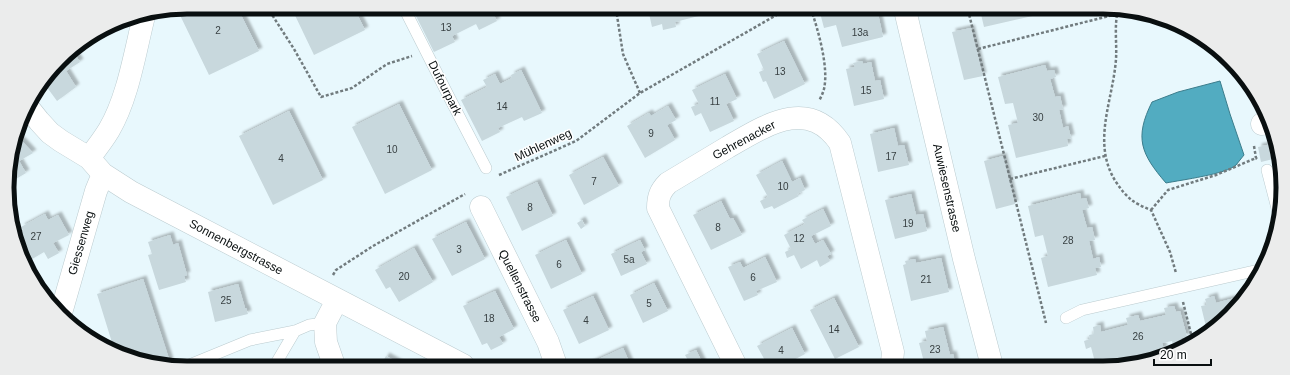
<svg xmlns="http://www.w3.org/2000/svg" width="1290" height="375" font-family="Arial,sans-serif">
<defs>
<filter id="shadow"><feDropShadow dx="3.5" dy="-3.5" stdDeviation="1" flood-color="#0004"/></filter>
</defs>
<rect width="100%" height="100%" fill="#e8f8fd"/>
<!-- water -->
<path fill="#52acc1" stroke="#3c7d8c" d="M1220,81l10,33 14,41c-3,3 -5,7 -8,10 -9,9 -55,15 -70,18 -25,-29 -32,-45 -14,-81l26,-10z"/>
<!-- building -->
<path fill="#c8d8dd" filter="url(#shadow)" d="M188,7h49l22,44 -50,24 -32,-66z
M291,7l63,1 11,22 -51,25z
M412,8h78l7,13 -18,9 -3,-6 -24,12 3,6 -21,10z
M648,9h78l-51,13 1,5 -13,3 -1,-6 -10,3z
M819,9h58l6,28 -41,10 -6,-22 -12,3z
M980,10h55l2,5 -53,12z
M971,28l12,48 -19,4 -12,-48z
M784,41l21,43 -31,15 -8,-18 -3,1 -4,-10 5,-2 -7,-16z
M72,50l8,12 -14,9 10,16 -19,14 -11,-15 -1,2 -2,-3 25,-33z
M862,61l1,3 8,-2 4,19 5,-1 4,19 -30,7 -8,-37 9,-2 -2,-4z
M1045,65l2,6 7,-1 2,7 -6,2 5,18 5,-1 3,13 -4,1 4,18 5,-2 3,12 -4,1 1,7 -52,12 -8,-33 10,-2 -5,-20 -8,1 -7,-27z
M521,70l21,43 -18,8 -2,-4 -24,11 2,4 -18,9 -21,-41 26,-13 -4,-7 12,-6 5,10 12,-6 -1,-3z
M725,74l12,25 -11,5 8,17 -24,11 -9,-19 -6,3 -4,-9 8,-3 -7,-14z
M399,104l33,66 -47,24 -33,-67z
M668,106l8,14 -9,5 8,15 -30,18 -18,-32 22,-13 2,3z
M289,111l34,69 -50,25 -34,-69z
M894,128l4,18 6,-1 5,20 -31,7 -8,-38z
M21,140l12,13 -14,8 7,12 -17,10 -2,-8 9,-33z
M1276,143l3,9v36l-6,-29 -12,3 -3,-15z
M1003,156l12,48 -19,5 -12,-48z
M603,157l16,29 -35,19 -15,-30z
M782,161l10,21 8,-4 5,12 -8,4 2,2 -25,13 -2,-3 -8,3 -4,-8 8,-4 -12,-22z
M537,182l16,34 -31,15 -16,-34z
M1080,193l1,6 5,-1 3,10 -7,2 5,18 5,-1 3,13 -6,1 4,18 6,-2 2,10 -6,1 2,7 -49,12 -7,-29 7,-2 -5,-21 -8,2 -7,-31z
M911,194l5,21 7,-1 4,17 -32,8 -10,-39z
M721,201l9,18 3,-1 9,17 -31,15 -18,-35z
M823,209l8,17 -20,10 4,8 8,-4 8,14 -4,2 3,5 -10,6 -3,-7 -16,9 -7,-14 -7,3 -2,-6 6,-3 -7,-14 21,-11 -3,-4z
M45,214l3,6 10,-5 11,20 -16,8 6,10 -11,6 -4,-7 -17,10 -14,-29 3,-2 2,3 6,-3 -3,-4z
M582,220l3,6 -4,3 -4,-6z
M466,222l19,37 -33,17 -20,-37z
M170,235l3,10 5,-2 9,32 -3,1 2,6 -27,8 -11,-35 4,-1 -4,-12z
M566,240l16,34 -31,15 -16,-34z
M640,240l5,10 -4,2 6,12 -26,12 -10,-22z
M414,248l19,34 -34,20 -9,-15 -4,2 -11,-19z
M765,257l12,25 -21,9 2,4 -14,6 -16,-34 12,-5 3,6z
M941,258l8,34 -38,9 -8,-36 3,-1 -1,-3 10,-2 1,4z
M143,279l28,86h-18l-39,-16 -17,-55z
M654,283l14,28 -25,12 -13,-28z
M238,284l7,24h1l2,6 -33,8 -7,-30z
M1250,287l-20,28 -23,16 -6,-25 6,-1 -2,-6 9,-3 2,7 26,-7 -1,-7z
M495,291l19,38 -15,8 4,7 -12,6 -4,-7 -5,2 -19,-39z
M593,296l16,34 -30,14 -16,-34z
M834,298l25,49 -24,12 -25,-49z
M1174,306l2,6 4,-1 7,26 -6,1 2,7 -9,3 -2,-7 -10,2 2,7 -30,8 2,5 -10,3h-30l-5,-19 -5,2 -2,-8 6,-2 -1,-4 5,-1 -1,-7 7,-2 1,7 27,-7 -2,-7 12,-3 2,6 26,-6 -2,-7z
M943,327l7,28 3,-1 3,12h-31l-6,-23 8,-2 -2,-10z
M792,328l13,26 -23,12h-14l-11,-20z
M623,348l8,18 -45,-1z
M696,350l8,16h-18l4,-2 -5,-9z
M386,356l16,9h-21z"/>
<g fill="none" stroke-linecap="round" stroke-linejoin="round">
<defs>
<path id="service" d="M404,8l42,83 40,77
M1267,170l13,50
M1066,318l16,-8 181,-41
M189,365l61,-25 45,-9 14,-6 16,-2
M275,365l20,-34"/>
<path id="minor" d="M905,10l59,249 28,107
M27,106l12,15 11,12 11,8 28,17 14,16 28,18 332,173
M1262,124l5,-3
M89,158c7,-9 14,-18 20,-28 19,-32 26,-78 35,-114
M481,207l67,135 8,23
M61,313l35,-122 7,-17
M334,365l-8,-23 -1,-19 12,-23
M736,366l-78,-158c0,-11 2,-17 10,-25 20,-12 40,-24 60,-36 37,-21 80,-51 112,-4l53,209 -1,10 -1,4"/>
</defs>
<!-- service casing -->
<use href="#service" stroke="#bbcbcf" stroke-width="12"/>
<!-- minor casing -->
<use href="#minor" stroke="#bbcbcf" stroke-width="23"/>
<!-- path -->
<path stroke="#717b7e" stroke-width="2.5" stroke-dasharray="3 2" stroke-linecap="butt" d="M267,7l27,42 27,48 31,-9 35,-24 25,-8
M616,9l7,45 17,39
M811,9c7,21 18,58 13,80 -1,4 -3,8 -5,12
M968,10l78,313
M1118,10c-4,16 -1,33 -2,49 -3,42 -25,84 0,123 11,16 17,21 35,28l19,42 6,21
M978,49l139,-35
M1252,87l5,17
M1254,146l2,12
M499,175l77,-34 64,-48 147,-84
M1010,179l95,-23
M1151,210l17,-20 48,-15 40,-17 1,1
M333,275l3,-5 37,-24 92,-52
M1183,302l10,40"/>
<!-- service -->
<use href="#service" stroke="#fff" stroke-width="11"/>
<!-- minor -->
<use href="#minor" stroke="#fff" stroke-width="22"/>
</g>
<g text-anchor="middle" dominant-baseline="central" stroke-width="3" stroke-linejoin="round" paint-order="stroke">
<!-- number labels -->
<g font-size="10" fill="#394143">
<text x="446" y="27">13</text>
<text x="218" y="30">2</text>
<text x="860" y="32">13a</text>
<text x="780" y="71">13</text>
<text x="866" y="90">15</text>
<text x="715" y="101">11</text>
<text x="502" y="106">14</text>
<text x="1038" y="117">30</text>
<text x="651" y="133">9</text>
<text x="392" y="149">10</text>
<text x="891" y="156">17</text>
<text x="281" y="158">4</text>
<text x="594" y="181">7</text>
<text x="783" y="186">10</text>
<text x="530" y="207">8</text>
<text x="908" y="223">19</text>
<text x="718" y="227">8</text>
<text x="36" y="236">27</text>
<text x="799" y="238">12</text>
<text x="1068" y="240">28</text>
<text x="459" y="249">3</text>
<text x="629" y="259">5a</text>
<text x="559" y="264">6</text>
<text x="404" y="276">20</text>
<text x="753" y="277">6</text>
<text x="926" y="279">21</text>
<text x="226" y="300">25</text>
<text x="649" y="303">5</text>
<text x="489" y="318">18</text>
<text x="586" y="320">4</text>
<text x="834" y="329">14</text>
<text x="1138" y="336">26</text>
<text x="935" y="349">23</text>
<text x="781" y="350">4</text>
</g>
<!-- street labels -->
<g font-size="12" fill="#090f10" stroke="#fff">
<text transform="translate(445 88) rotate(63)">Dufourpark</text>
<text transform="translate(744 140) rotate(-28)">Gehrenacker</text>
<text transform="translate(543 145) rotate(-25)">Mühlenweg</text>
<text transform="translate(947 188) rotate(77)">Auwiesenstrasse</text>
<text transform="translate(81 243) rotate(-74)">Giessenweg</text>
<text transform="translate(236 247) rotate(28)">Sonnenbergstrasse</text>
<text transform="translate(520 286) rotate(63)">Quellenstrasse</text>
</g>
</g>
<!-- crop -->
<path d="M0 0H1290V375H0ZM187 14H1103A173 173 0 0 1 1276 187V188A173 173 0 0 1 1103 361H187A173 173 0 0 1 14 188V187A173 173 0 0 1 187 14Z" fill="#ebecec" fill-rule="evenodd"/>
<path fill="none" stroke="#090f10" stroke-width="5" d="M187 14H1103A173 173 0 0 1 1276 187V188A173 173 0 0 1 1103 361H187A173 173 0 0 1 14 188V187A173 173 0 0 1 187 14Z"/>
<!-- scale -->
<path d="M1154 359v6h57v-6" fill="none" stroke="#090f10" stroke-width="2"/>
<text x="1160" y="359" font-size="12" fill="#090f10" stroke="#ffffff" stroke-width="3" paint-order="stroke">20 m</text>
</svg>
